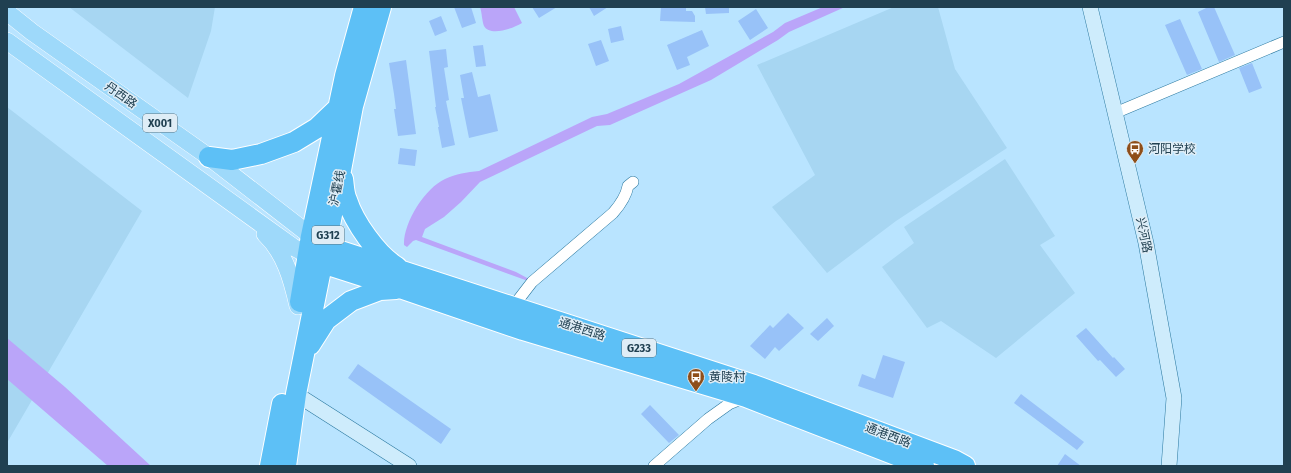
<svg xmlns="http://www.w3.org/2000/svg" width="1291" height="473" font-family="'Fira Sans','Noto Sans SC',sans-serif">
<rect width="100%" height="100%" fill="#b9e4ff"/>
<!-- built -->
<path fill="#a7d6f2" d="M69,7h146l-4,24 -23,67z
M894,7h44l17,62 52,79 -111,73 -69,52 -55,-66 43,-32 -58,-110z
M7,107l135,104 -135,232z
M1005,159l50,77 -15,9 35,48 -79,65 -55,-37 -14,7 -45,-61 32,-24 -10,-16z"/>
<!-- water -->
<path fill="#baa5f9" d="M480,7h34l8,16c-8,5 -32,14 -38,3 -2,-5 -2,-13 -4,-19z
M823,7h22l-56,25 -11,8 -67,40 -101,45 -13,1 -117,56 -19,20 -17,15 -19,12 -3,8 94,35 13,7 -1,2 -112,-41 -3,1 -6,6 -3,-2c-1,-22 21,-57 41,-66 11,-5 22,-7 34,-8l113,-54 15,-3 72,-30 94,-52 12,-9z
M7,338l58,49 86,79h-43l-101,-87z"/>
<!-- building -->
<path fill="#98c2f8" d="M454,7h17l5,16 -14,5z
M532,7h25l-18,11z
M589,7h19l-14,9z
M661,7h25v4h6l3,5v6l-35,-1z
M705,7h24v6l-23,1z
M1208,7h6l21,48 -16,7 -21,-50z
M756,9l12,19 -18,12 -12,-19z
M441,16l6,15 -12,5 -6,-15z
M1180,19l22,50 -15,6 -22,-50z
M621,26l3,14 -13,3 -3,-14z
M702,30l7,16 -22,11 3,8 -13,5 -10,-25z
M601,40l8,21 -13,5 -8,-22z
M483,45l3,21 -10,1 -3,-21z
M446,49l2,18 -4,1 5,32 -3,1 9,44 -13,3 -4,-21h1l-4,-20h1l-7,-56z
M406,60l10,74 -18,2 -4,-27h2l-2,-15 -5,-31z
M1252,63l10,25 -13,5 -10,-25z
M472,72l6,25 12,-3 8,37 -29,7 -8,-40h3l-4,-23z
M400,148l17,2 -2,16 -17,-2z
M788,313l16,15 -25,23 -4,-4 -10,12 -15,-13 20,-21 3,3z
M827,318l7,8 -16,15 -8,-7z
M1086,328l27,30 1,-1 11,12 -9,8 -16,-17 -2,1 -22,-25z
M883,355l22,7 -12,36 -35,-12 4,-12 13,5z
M358,364l93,65 -10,15 -93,-66z
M1021,394l63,48 -7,8 -63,-47z
M650,405l29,30 -10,8 -28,-29z
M1065,454l16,12h-24z"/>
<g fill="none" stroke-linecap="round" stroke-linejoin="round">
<defs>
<path id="street" d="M1115,113l169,-71
M512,308l20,-26 81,-69c7,-8 13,-16 15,-27l5,-4
M654,466l54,-47 21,-15 15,-6"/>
<path id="secondary" d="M1090,7l56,236 28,155 -5,68
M296,394l113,72"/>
<path id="primary" d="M7,12l25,20 177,125 102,79
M7,41l286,206 15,8
M265,234c20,19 27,46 33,72"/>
<path id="highway" d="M209,157l23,3 29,-6 33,-12 23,-14 22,-21
M343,179c1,7 1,15 4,21 7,22 30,55 50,67
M311,236l14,10 429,139 200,75 11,6
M308,255l14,8 81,26 120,41 223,67 178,69
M300,302l11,-66 34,-160 19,-69
M310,345l16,-25 25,-19 29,-11 16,-1
M270,466l12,-62
M286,466l10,-72 45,-224 12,-64 28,-99"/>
</defs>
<!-- street casing -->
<use href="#street" stroke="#2a789f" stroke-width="12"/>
<!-- secondary casing -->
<use href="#secondary" stroke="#2a789f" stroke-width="16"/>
<!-- primary casing -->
<use href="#primary" stroke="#fff" stroke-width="18"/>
<!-- highway casing -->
<use href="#highway" stroke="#fff" stroke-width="22"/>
<!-- street -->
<use href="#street" stroke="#fff" stroke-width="11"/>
<!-- secondary -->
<use href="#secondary" stroke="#ceecfc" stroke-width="15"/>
<!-- primary -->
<use href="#primary" stroke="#9ed9fa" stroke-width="17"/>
<!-- highway -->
<use href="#highway" stroke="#5dc0f6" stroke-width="20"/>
</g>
<!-- icons -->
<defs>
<symbol id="bus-pin" viewBox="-11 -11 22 30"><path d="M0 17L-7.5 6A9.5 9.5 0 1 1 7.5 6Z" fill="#8e4e19" stroke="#dfedf6"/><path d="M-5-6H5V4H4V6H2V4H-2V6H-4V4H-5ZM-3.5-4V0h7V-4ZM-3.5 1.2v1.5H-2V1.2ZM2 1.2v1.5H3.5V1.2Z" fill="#fff"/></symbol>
</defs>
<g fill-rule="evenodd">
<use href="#bus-pin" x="1125" y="139" width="20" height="27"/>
<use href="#bus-pin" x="686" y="367" width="20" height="27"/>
</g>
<g text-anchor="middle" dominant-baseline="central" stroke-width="3" stroke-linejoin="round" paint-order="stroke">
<!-- shield labels -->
<g fill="#dfedf6" stroke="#597482" stroke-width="1">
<rect x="143" y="114" width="34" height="18" rx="3"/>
<rect x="312" y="226" width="32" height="18" rx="3"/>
<rect x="622" y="339" width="34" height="18" rx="3"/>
</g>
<g font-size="11" font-weight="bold" fill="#204051">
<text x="160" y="123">X001</text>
<text x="328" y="235">G312</text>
<text x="639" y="348">G233</text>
</g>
<!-- street labels -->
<g font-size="12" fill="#204051" stroke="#dfedf6">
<text transform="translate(121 95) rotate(35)">丹西路</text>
<text transform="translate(337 188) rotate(-78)">沪霍线</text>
<text transform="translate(1144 235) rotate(78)">兴河路</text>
<text transform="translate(582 329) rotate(18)">通港西路</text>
<text transform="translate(888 435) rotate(21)">通港西路</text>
</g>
<!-- poi labels -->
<g font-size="12" fill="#204051" stroke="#dfedf6" text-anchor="start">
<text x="1148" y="149">河阳学校</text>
<text x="709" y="377">黄陵村</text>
</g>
</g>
<!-- border -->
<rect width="1291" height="473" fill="none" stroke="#204051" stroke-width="16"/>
</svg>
